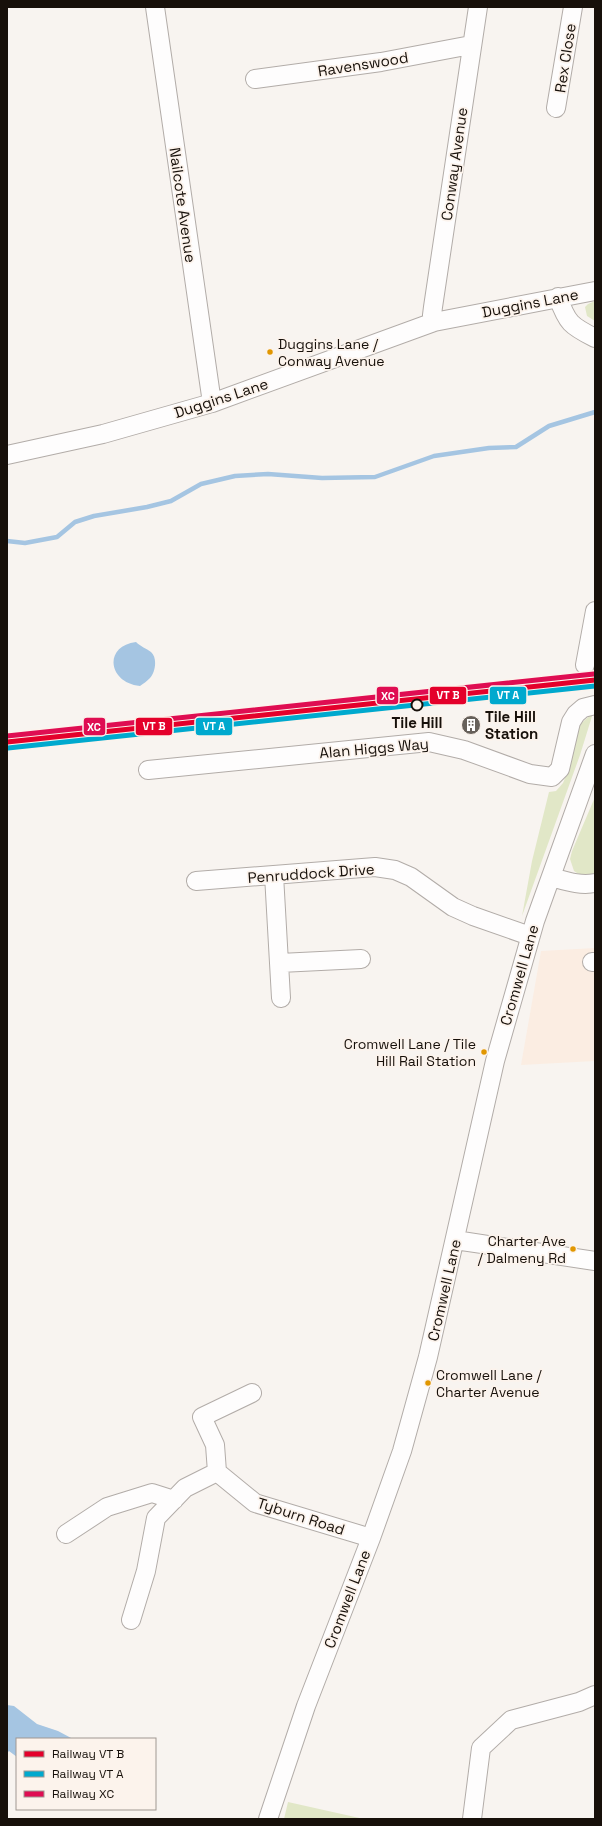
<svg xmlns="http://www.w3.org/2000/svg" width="602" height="1826" font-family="'Space Grotesk',sans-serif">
<rect width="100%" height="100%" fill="#f8f4f0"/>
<!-- built -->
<path fill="#fbede2" d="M595,948v113l-74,4 20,-114z"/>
<!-- green -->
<path fill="#e1e7c7" d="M595,301v20l-8,-5 -2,-9 3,-3z
M593,713l-13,42 -58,161 10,-55 17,-69 7,-1 7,-8 7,-17 5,-30 4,-11z
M595,797v76c-8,4 -14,3 -21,-2l-4,-12 2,-8z
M288,1802l76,17h-80z"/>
<!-- water -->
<path fill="#a5c5e2" d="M136,642c5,5 10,6 15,10 7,6 4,21 -1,26 -3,3 -7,6 -10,8 -32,-3 -37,-40 -4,-44z
M7,1705l7,1 23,18 21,7 15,8h-56v18l-8,-6 -2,2z"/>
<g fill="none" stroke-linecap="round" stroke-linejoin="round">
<!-- stream -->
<path stroke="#a5c5e2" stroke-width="4.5" d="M7,541l18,2 32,-6 18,-15 19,-6 53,-9 24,-6 30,-17 34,-8 33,-2 54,4 53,-1 59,-21 55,-8 27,-1 33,-21 46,-14"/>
<defs>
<path id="minor" d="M155,7l57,396
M255,79l126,-17 90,-17
M556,108l17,-101
M558,297c9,26 13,29 37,41
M434,322l-2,-7 1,-8 45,-300
M7,455l96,-21 109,-31 222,-81 161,-31
M585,665l10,-54
M148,770l281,-28 35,8 66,24 22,3 8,-8 11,-47 5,-8 7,-6 12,-3
M274,875l7,123
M551,877c15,4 29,9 44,6
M196,881l179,-14 20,3 16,7 42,30 20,9 57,20
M592,962h3
M280,963l81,-4
M455,1240l140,21
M217,1472l38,31 116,35
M217,1472l-2,-27 -13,-28 50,-24
M66,1534l41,-27 45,-14 22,7
M131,1620l15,-49 10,-53 29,-30 32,-16
M268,1819l38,-113 65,-168 31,-87 26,-94 67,-296 40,-140 60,-167
M472,1819l9,-71 30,-28 68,-18 16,-7"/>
</defs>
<!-- minor casing -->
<use href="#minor" stroke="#b2aca8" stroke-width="20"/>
<!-- minor -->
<use href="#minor" stroke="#fefdfd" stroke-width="18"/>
<defs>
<path id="rail-1" d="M7,742l588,-62"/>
<path id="rail-2" d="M8,748l587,-62"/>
<path id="rail-3" d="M7,736l587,-62"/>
</defs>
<!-- rail-1 casing -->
<use href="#rail-1" stroke="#fcf3ec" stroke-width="8"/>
<!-- rail-2 casing -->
<use href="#rail-2" stroke="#fcf3ec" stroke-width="8"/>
<!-- rail-3 casing -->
<use href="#rail-3" stroke="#fcf3ec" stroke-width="8"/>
<!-- rail-1 -->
<use href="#rail-1" stroke="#e4002b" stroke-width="5"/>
<!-- rail-2 -->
<use href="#rail-2" stroke="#00a9ce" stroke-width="5"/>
<!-- rail-3 -->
<use href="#rail-3" stroke="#df0d52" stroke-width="5"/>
</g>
<!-- icons -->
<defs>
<symbol id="building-disc" viewBox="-11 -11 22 22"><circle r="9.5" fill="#66605a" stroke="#fcf3ec"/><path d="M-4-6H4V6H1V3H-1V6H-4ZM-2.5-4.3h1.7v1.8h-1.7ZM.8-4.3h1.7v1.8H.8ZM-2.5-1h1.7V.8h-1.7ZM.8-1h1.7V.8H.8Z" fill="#fff"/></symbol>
</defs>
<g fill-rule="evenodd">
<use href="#building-disc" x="460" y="714" width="22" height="22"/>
</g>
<!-- markers -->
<g fill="#e19701" stroke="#fcf3ec" stroke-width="1.5">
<circle cx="270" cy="352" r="3.5"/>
<circle cx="484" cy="1052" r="3.5"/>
<circle cx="573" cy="1249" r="3.5"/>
<circle cx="428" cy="1383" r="3.5"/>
</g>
<circle fill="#fcf3ec" stroke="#17100a" stroke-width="2" cx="417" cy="705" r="5.5"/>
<g text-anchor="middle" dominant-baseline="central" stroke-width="3.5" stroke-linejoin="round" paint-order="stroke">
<!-- bus labels -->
<g font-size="14" fill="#17100a" stroke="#fcf3ec" text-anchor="start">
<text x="278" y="344">Duggins Lane /<tspan x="278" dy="17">Conway Avenue</tspan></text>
<text x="476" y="1044" text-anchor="end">Cromwell Lane / Tile<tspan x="476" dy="17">Hill Rail Station</tspan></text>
<text x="566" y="1241" text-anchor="end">Charter Ave<tspan x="566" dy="17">/ Dalmeny Rd</tspan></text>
<text x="436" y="1375">Cromwell Lane /<tspan x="436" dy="17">Charter Avenue</tspan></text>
</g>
<!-- street labels -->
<g font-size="15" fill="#17100a" stroke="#fcf3ec">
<text transform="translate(565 58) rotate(-81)">Rex Close</text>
<text transform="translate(363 64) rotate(-9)">Ravenswood</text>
<text transform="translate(454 164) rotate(-82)">Conway Avenue</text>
<text transform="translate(183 205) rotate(82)">Nailcote Avenue</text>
<text transform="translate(530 303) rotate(-11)">Duggins Lane</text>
<text transform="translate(221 398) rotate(-18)">Duggins Lane</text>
<text transform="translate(374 748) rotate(-5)">Alan Higgs Way</text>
<text transform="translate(311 873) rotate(-4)">Penruddock Drive</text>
<text transform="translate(519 975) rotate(-74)">Cromwell Lane</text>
<text transform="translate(444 1290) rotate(-77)">Cromwell Lane</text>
<text transform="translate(301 1516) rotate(18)">Tyburn Road</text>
<text transform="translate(347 1599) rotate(-69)">Cromwell Lane</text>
</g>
<!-- poi labels -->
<g font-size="15" font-weight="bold" fill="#17100a" stroke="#fcf3ec" text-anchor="start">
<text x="485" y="716">Tile Hill<tspan x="485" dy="17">Station</tspan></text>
</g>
<!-- stop labels -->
<g font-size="15" font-weight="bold" fill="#17100a" stroke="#fcf3ec">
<text x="417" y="722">Tile Hill</text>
</g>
</g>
<g stroke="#fcf3ec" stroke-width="1.5">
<rect x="489" y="686" width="38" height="19" rx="4" fill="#00a9ce"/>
<rect x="429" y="686" width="38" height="19" rx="4" fill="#e4002b"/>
<rect x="376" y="686" width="23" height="19" rx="4" fill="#df0d52"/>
<rect x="195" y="717" width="38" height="19" rx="4" fill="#00a9ce"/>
<rect x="135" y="717" width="38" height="19" rx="4" fill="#e4002b"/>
<rect x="83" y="717" width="23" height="19" rx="4" fill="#df0d52"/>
</g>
<g font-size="11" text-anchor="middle" font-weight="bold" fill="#fff">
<text x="508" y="699">VT A</text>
<text x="448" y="699">VT B</text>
<text x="388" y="700">XC</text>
<text x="214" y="730">VT A</text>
<text x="154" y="730">VT B</text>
<text x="94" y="731">XC</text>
</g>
<!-- border -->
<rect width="602" height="1826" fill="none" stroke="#17100a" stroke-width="16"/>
<!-- legend -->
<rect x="16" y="1738" width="140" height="72" fill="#fcf3ec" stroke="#a09892"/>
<rect x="24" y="1751" width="20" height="6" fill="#e4002b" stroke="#a09892"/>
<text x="52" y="1758" font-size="12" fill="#17100a">Railway VT B</text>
<rect x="24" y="1771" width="20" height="6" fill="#00a9ce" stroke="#a09892"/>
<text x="52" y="1778" font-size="12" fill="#17100a">Railway VT A</text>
<rect x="24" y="1791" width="20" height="6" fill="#df0d52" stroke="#a09892"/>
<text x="52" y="1798" font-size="12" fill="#17100a">Railway XC</text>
</svg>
